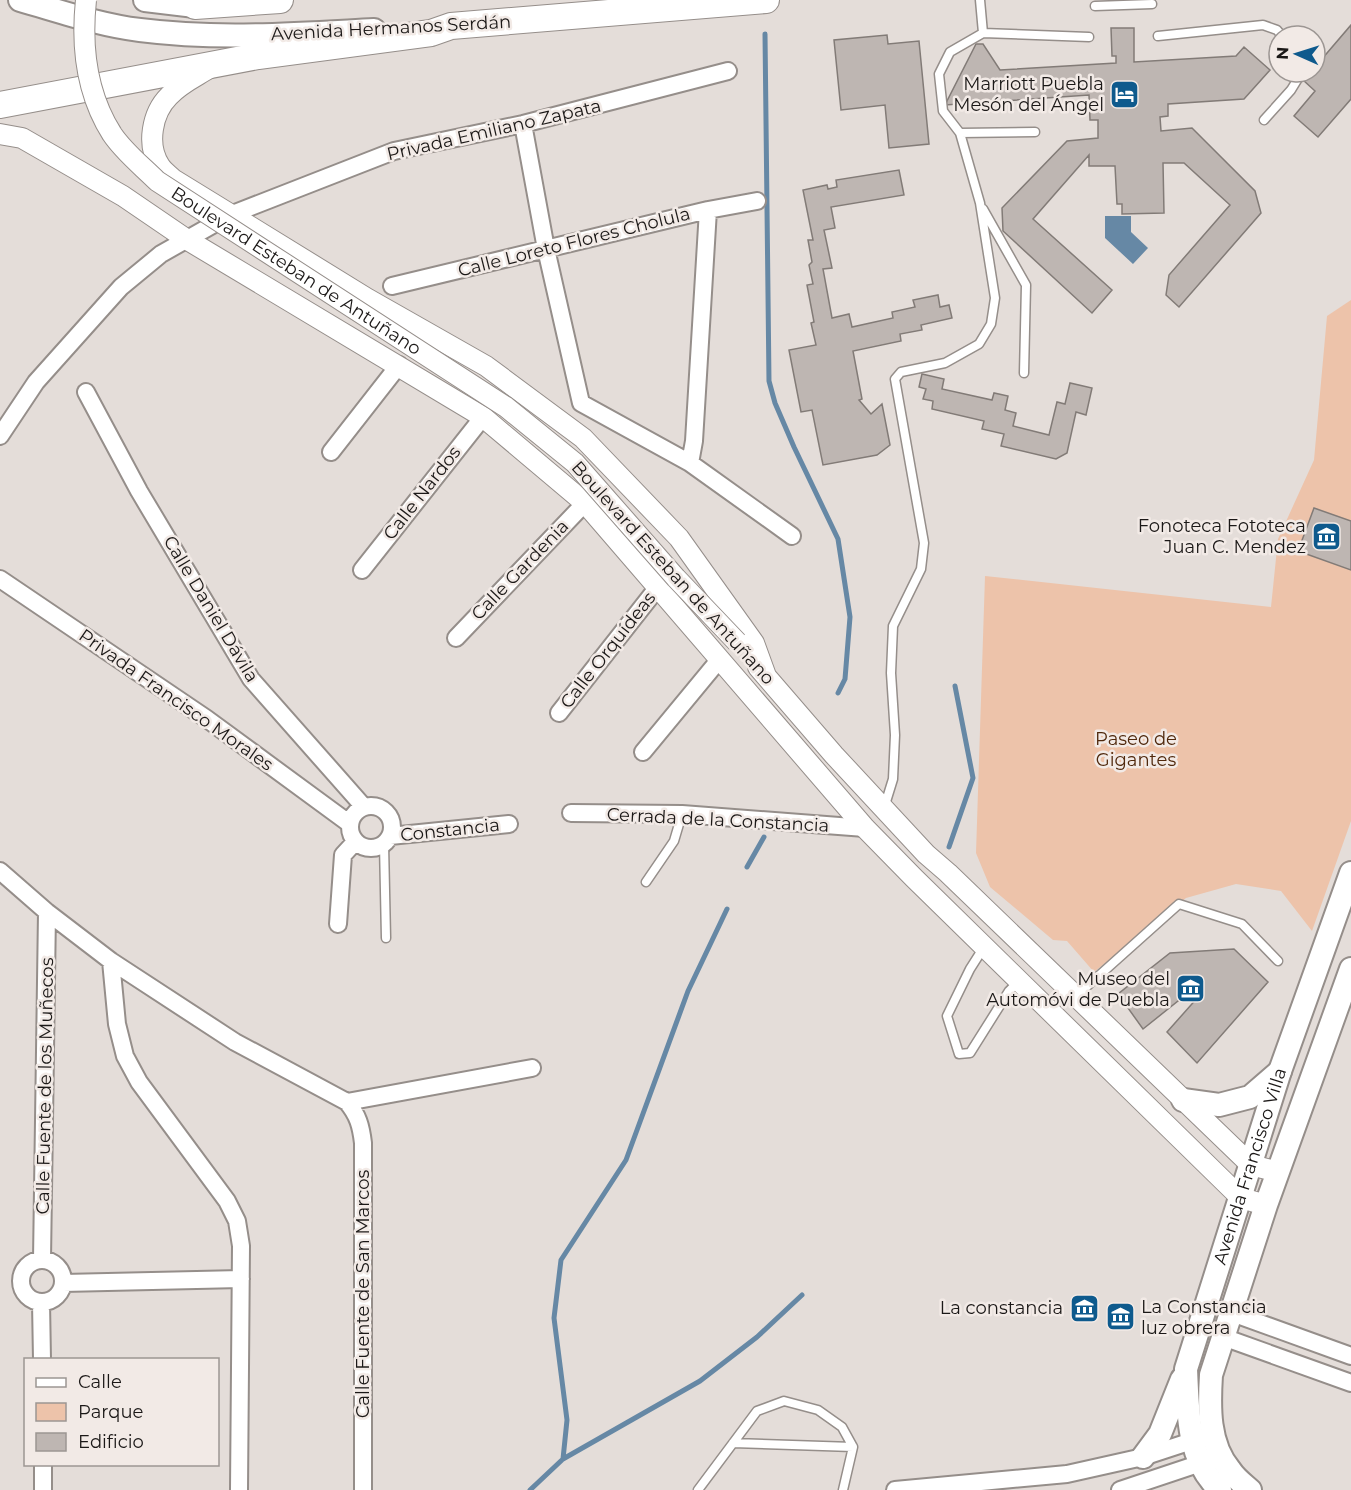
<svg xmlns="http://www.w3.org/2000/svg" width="1351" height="1490" font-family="Montserrat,sans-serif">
<rect width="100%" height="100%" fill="#e4ddd9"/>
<!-- green -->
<path fill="#edc3aa" d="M1351,300v521l-39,110 -31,-40 -45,-7 -50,14 -92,74 -27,-31 -14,-1 -63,-53 -14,-34 9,-277 286,31 7,-68 36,-79 13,-144z"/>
<!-- water -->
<path fill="#6688a5" d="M1105,216h26v16l17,16 -15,16 -28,-26z"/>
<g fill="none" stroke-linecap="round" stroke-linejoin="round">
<!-- stream -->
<path stroke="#6688a5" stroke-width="5" d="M765,34l4,347 6,22 19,44 44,92 12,78 -5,62 -7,14
M949,847l24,-69 -18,-92
M747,867l17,-30
M563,1459l137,-78 57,-44 45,-42
M530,1490l33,-31 4,-39 -13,-102 7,-58 65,-100 62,-169 39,-82"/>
</g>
<!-- building -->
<path fill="#beb6b2" stroke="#827b77" stroke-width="1.5" d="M1351,25v74l-33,38 -24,-21 21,-25 -12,-11 7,-8h5v-5z
M1111,28h23v34l102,-6 8,-9 26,23 -26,29 -76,5v12l-8,1 1,14 31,-3 63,63 6,22 -82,94 -13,-12 3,-20 61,-70 -46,-42h-21l1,50 -42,1v-10h-5l-2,-38h-26v-11l-56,64 79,71 -20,23 -89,-82 -1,-23 65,-67 31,-3v-18h-8l-1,-25 -144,10 31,-61h7l17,26 116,-7v-7h-4z
M887,35l1,9 31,-3 10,103 -40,4 -4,-43 -44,5 -7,-70z
M899,170l5,25 -73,12 4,21 -11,2 8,38 -9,1 9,49 17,-4 3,13 41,-9 -1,-6 23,-5 -2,-7 25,-5 2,12 9,-2 3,13 -31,7 1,5 -22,4 1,7 -48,10 9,48 -3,1 12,14 11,-10 8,41 -13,10 -54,10 -11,-55 -11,2 -12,-62 27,-5 -5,-22 3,-1 -7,-37 6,-1 -4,-19 3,-3 -4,-22h5l-10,-50 24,-5 1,4 9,-2 -1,-7z
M922,374l22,5 -2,10 50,11 2,-7 14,3 -3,14 11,3 -3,13 36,9 8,-33 8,2 5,-21 22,5 -6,27 -10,-3 -9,41 -11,6 -55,-13 3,-12 -22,-5 2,-8 -52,-12 1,-8 -10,-2 3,-10 -7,-2z
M1314,508l37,13v49l-53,-19z
M1234,949l34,33 -71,81 -30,-31 32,-36 -6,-7 -50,40 -25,-35 52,-41z"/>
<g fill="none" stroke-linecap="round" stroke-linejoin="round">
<defs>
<path id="service" d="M980,0l3,33
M1095,6l57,-2
M1158,36l105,-11 14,5 5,6
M1264,120l27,-30 11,-18
M1035,132l-75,1 -17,-22 -4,-37 11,-22 33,-19 106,4
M983,209l43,76 -2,88
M884,808l9,-29 2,-44 -4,-62 2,-47 28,-57 3,-26 -29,-164 6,-7 44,-9 34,-19 12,-20 4,-26 -15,-95 -20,-70
M384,844l2,94
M646,882l28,-41 8,-27
M984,947l-14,22 -23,47 12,38 11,-1 39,-62 10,-10
M1075,997l104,-93 63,20 36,37
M733,1443l120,4
M698,1490l59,-79 27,-10 34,9 24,17 11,20 -10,43"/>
<path id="minor" d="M523,124l23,125 35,154 109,60 4,-22 14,-231
M392,286l316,-76 49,-9
M86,392l53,99 112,188 113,128
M0,436l36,-54 85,-95 40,-33 69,-39 164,-64 129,-27 205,-53
M331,452l68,-87
M690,463l102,73
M362,570l121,-153
M0,579l207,140 143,105
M456,638l129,-135
M559,713l99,-126
M643,752l76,-92
M350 827a21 21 0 1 1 42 0a21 21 0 1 1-42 0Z
M571,813l111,1 183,14
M390,836l119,-12
M0,871l47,41 64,49 124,81 112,60 185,-34
M338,924l5,-69 12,-13
M111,961l6,63 8,32 14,26 88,119 10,20 4,25 -2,244
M347,1102c11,13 14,24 16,41v347
M21 1281a21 21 0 1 1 42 0a21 21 0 1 1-42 0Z
M42,1260l5,-348
M63,1283l178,-4
M41,1302l1,58
M1232,1313l119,43
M1223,1337l128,46
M43,1464v26
M895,1490l172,-16 76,-17 61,-20
M1120,1490l90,-30"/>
<path id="tertiary" d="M208,69c-13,8 -28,15 -39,27 -17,17 -23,49 -9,70 3,5 9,9 13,13l195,120 118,67 97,72 96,100 75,105 12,33
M0,134l22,4 101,58 63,43 297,178 102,86 280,325 49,50 327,320 25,7
M758,667l76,88 92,99 22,19 303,292 27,7"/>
<g id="secondary">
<path d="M20,0c39,11 79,25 120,30 78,10 156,4 234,0"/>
<path d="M145,0l50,6 5,-6"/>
<path d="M1183,1100l36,5 31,-8 30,-26"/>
<path d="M1143,1457l17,-23 22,-55"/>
<path id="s1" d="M1220,1490c-33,-30 -32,-79 -34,-121l94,-298 71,-198"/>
<path d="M1250,1490c-7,-6 -15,-12 -20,-20 -22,-26 -21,-63 -19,-95l55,-170 85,-236"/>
</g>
<path id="primary" d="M195,6l85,-6
M0,105l258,-49 173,-23 20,-7 315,-26"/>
</defs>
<!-- service casing -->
<use href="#service" stroke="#958e8a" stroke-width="11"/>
<!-- minor casing -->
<use href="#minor" stroke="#958e8a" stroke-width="20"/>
<!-- tertiary casing -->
<use href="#tertiary" stroke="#958e8a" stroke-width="22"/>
<!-- secondary casing -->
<use href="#secondary" stroke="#958e8a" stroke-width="26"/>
<!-- primary casing -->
<use href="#primary" stroke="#958e8a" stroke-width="28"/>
<!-- service -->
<use href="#service" stroke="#fff" stroke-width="8"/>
<!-- minor -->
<use href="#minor" stroke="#fff" stroke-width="16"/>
<!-- tertiary -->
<use href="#tertiary" stroke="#fff" stroke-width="20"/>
<!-- secondary -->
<use href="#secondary" stroke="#fff" stroke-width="22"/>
<!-- primary -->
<use href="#primary" stroke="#fff" stroke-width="26"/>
<defs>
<g id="tertiary-bridge">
<path id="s2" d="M86,0c-5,47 0,93 26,134 12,18 30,32 45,47l349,226 69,56 101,115 61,64"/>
</g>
</defs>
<!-- tertiary-bridge casing -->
<use href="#tertiary-bridge" stroke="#958e8a" stroke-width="22" stroke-linecap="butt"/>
<!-- tertiary-bridge -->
<use href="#tertiary-bridge" stroke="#fff" stroke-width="20"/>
</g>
<!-- icons -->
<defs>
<symbol id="hotel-square" viewBox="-11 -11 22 22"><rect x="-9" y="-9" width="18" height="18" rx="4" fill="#0e5a8d" stroke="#f2eae6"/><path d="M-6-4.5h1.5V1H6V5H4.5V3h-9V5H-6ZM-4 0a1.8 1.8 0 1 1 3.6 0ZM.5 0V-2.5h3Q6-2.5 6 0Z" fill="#fff"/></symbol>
<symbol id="museum-square" viewBox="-11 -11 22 22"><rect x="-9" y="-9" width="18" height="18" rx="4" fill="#0e5a8d" stroke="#f2eae6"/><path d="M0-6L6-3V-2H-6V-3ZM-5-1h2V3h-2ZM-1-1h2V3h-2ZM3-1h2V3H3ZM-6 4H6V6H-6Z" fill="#fff"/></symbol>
</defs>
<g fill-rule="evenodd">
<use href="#hotel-square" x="1108" y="78" width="33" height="33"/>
<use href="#museum-square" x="1310" y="520" width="33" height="33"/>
<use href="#museum-square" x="1174" y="972" width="33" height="33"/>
<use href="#museum-square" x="1068" y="1292" width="33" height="33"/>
<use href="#museum-square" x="1104" y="1300" width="33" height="33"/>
</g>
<g text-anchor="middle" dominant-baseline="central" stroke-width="5" stroke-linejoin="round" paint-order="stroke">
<!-- street labels -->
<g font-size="18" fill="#1b1817" stroke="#f2eae6">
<text transform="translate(391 28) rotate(-3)">Avenida Hermanos Serdán</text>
<text transform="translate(494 130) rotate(-13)">Privada Emiliano Zapata</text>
<text transform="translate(574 242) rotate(-14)">Calle Loreto Flores Cholula</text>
<text stroke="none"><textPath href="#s2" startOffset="370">Boulevard Esteban de Antuñano</textPath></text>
<text transform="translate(422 493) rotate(-52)">Calle Nardos</text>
<text transform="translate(520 570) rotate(-46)">Calle Gardenia</text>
<text transform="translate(673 573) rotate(48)">Boulevard Esteban de Antuñano</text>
<text transform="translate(211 609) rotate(59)">Calle Daniel Dávila</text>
<text transform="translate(608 650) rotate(-52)">Calle Orquídeas</text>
<text transform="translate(176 700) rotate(35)">Privada Francisco Morales</text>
<text transform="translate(718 820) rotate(3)">Cerrada de la Constancia</text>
<text transform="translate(450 830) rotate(-6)">Constancia</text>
<text transform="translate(45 1086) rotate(-89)">Calle Fuente de los Muñecos</text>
<text stroke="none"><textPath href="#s1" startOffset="342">Avenida Francisco Villa</textPath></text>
<text transform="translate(363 1294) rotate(-90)">Calle Fuente de San Marcos</text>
</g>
<!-- poi labels -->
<g font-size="18" fill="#1b1817" stroke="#f2eae6" text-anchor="end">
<text x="1104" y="84">Marriott Puebla<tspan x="1104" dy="21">Mesón del Ángel</tspan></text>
<text x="1306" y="526">Fonoteca Fototeca<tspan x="1306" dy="21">Juan C. Mendez</tspan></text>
<text x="1170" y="979">Museo del<tspan x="1170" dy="21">Automóvi de Puebla</tspan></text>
<text x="1141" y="1307" text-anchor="start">La Constancia<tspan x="1141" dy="21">luz obrera</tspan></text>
<text x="1063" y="1308">La constancia</text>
</g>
<!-- park labels -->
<g font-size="18" fill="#50280c" stroke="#f2eae6">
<text x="1136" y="739">Paseo de<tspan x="1136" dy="21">Gigantes</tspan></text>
</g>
</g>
<!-- legend -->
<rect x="24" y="1358" width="195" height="108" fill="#f2eae6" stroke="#9c9693" stroke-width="1.5"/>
<rect x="36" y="1378" width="30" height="9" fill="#ffffff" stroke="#9c9693" stroke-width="1.5"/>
<text x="78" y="1388" font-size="18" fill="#1b1817">Calle</text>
<rect x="36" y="1403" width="30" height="18" fill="#edc3aa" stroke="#9c9693" stroke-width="1.5"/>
<text x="78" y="1418" font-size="18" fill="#1b1817">Parque</text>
<rect x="36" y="1433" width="30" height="18" fill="#beb6b2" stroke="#9c9693" stroke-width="1.5"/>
<text x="78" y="1448" font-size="18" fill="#1b1817">Edificio</text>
<!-- north arrow -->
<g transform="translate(1297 54) rotate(273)"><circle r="28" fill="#f2eae6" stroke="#9c9693" stroke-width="1.5"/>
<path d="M0-4.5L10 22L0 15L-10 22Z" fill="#0e5a8d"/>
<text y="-9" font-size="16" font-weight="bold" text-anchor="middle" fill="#1b1817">N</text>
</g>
</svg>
